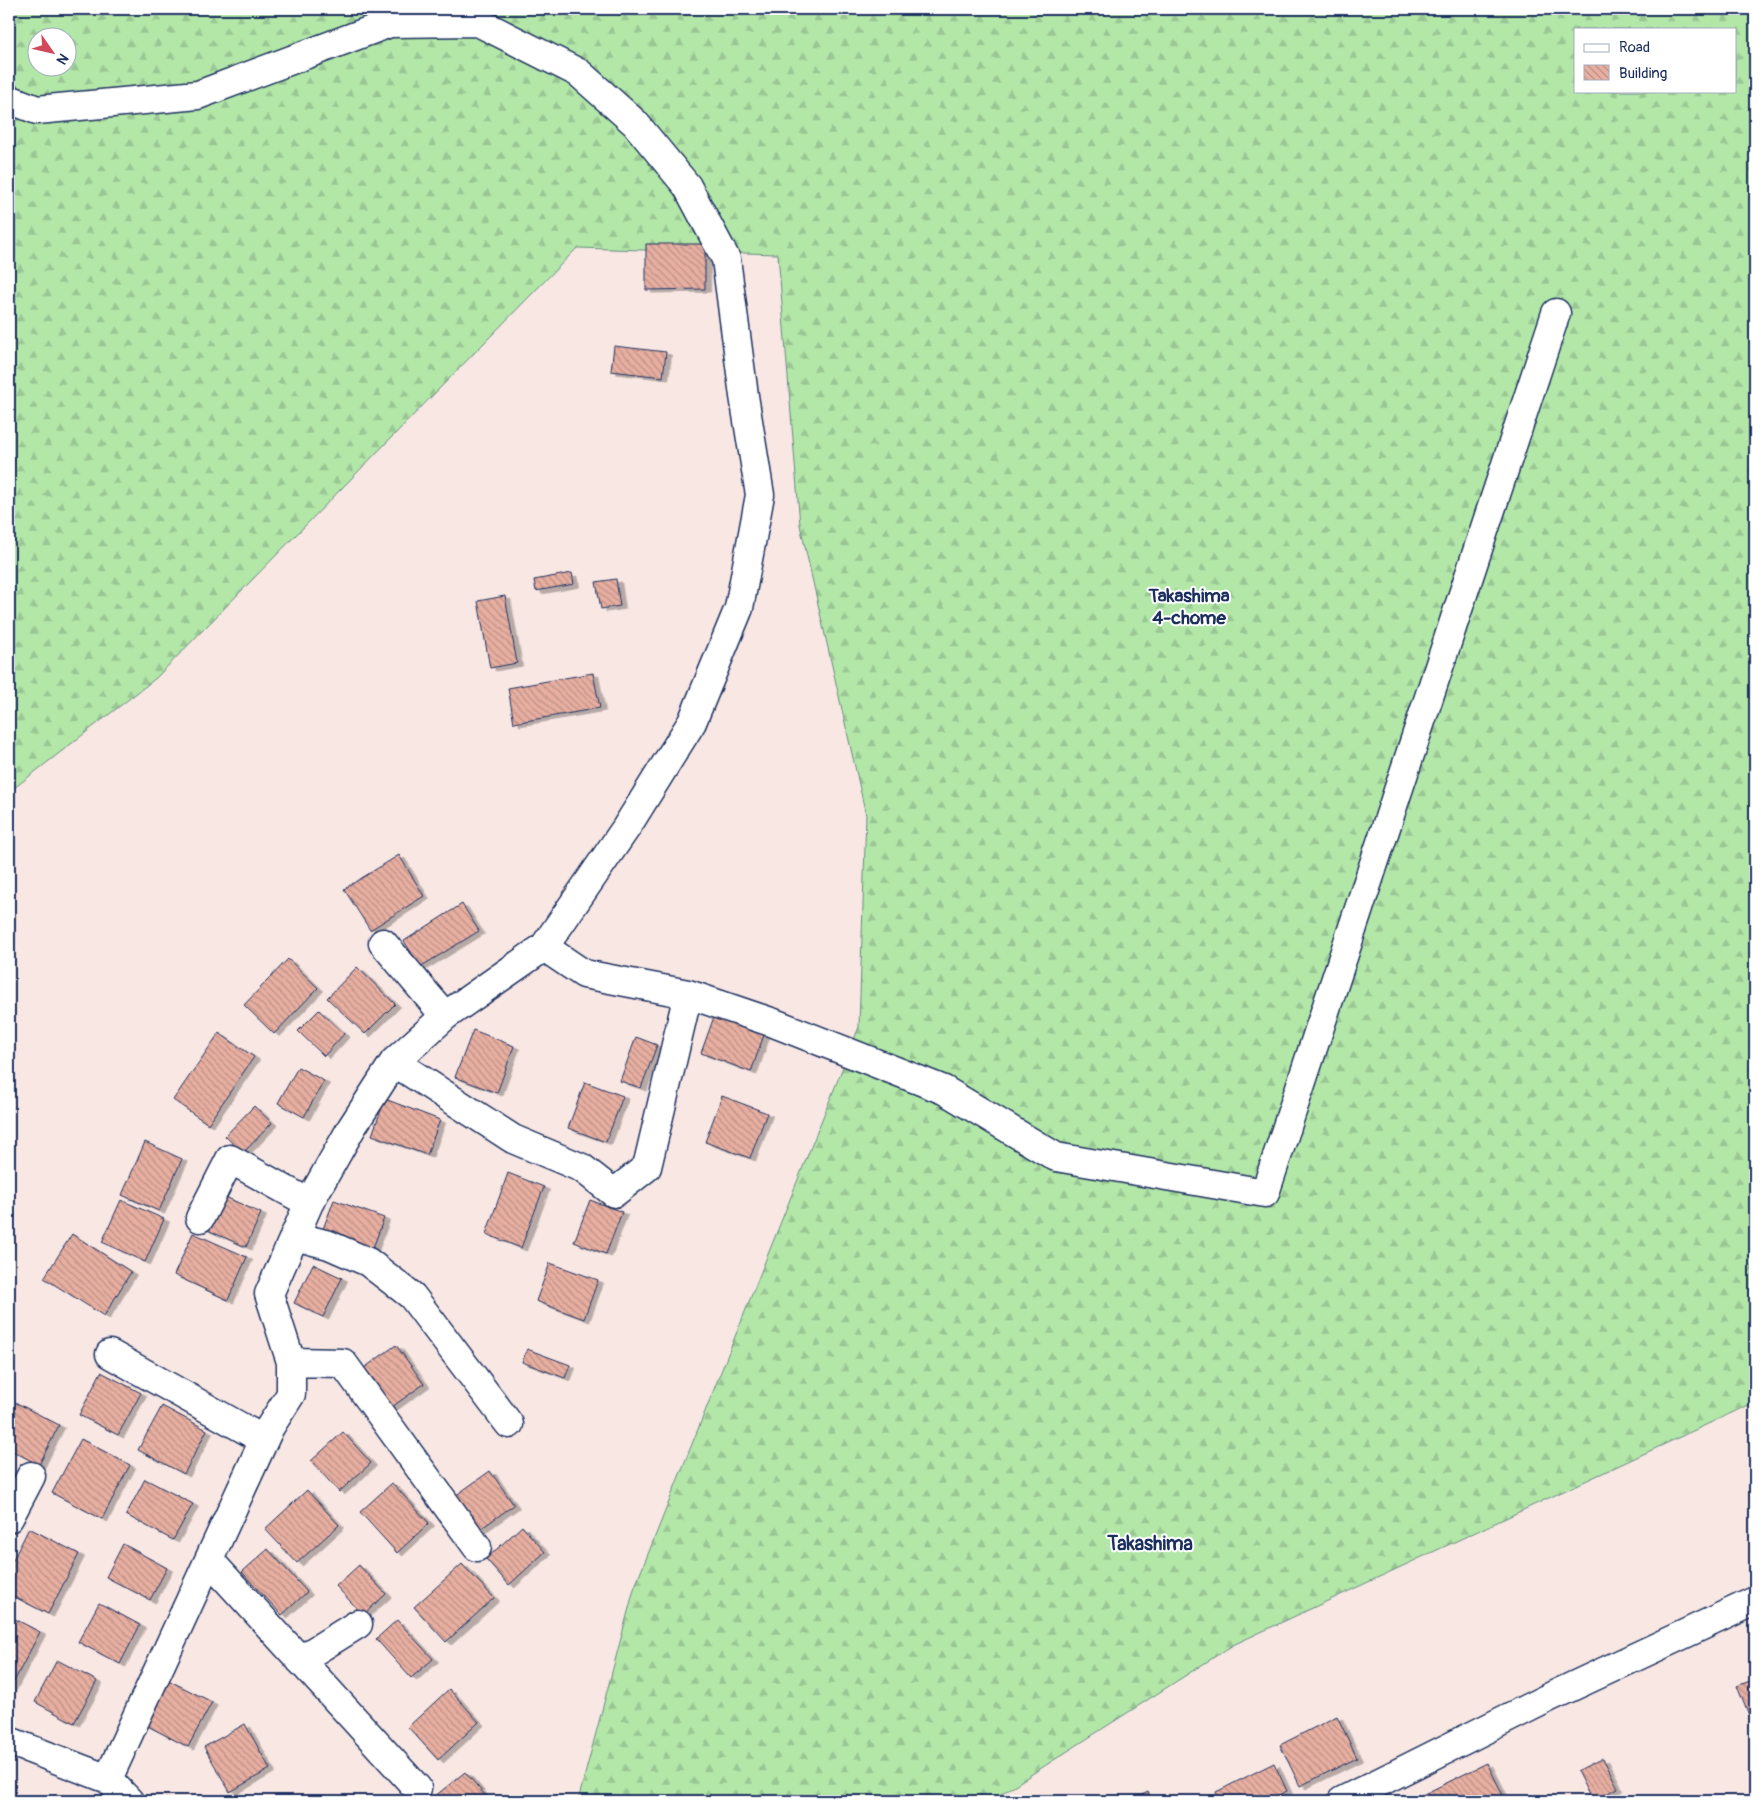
<svg xmlns="http://www.w3.org/2000/svg" width="1764" height="1810" font-family="Pangolin,sans-serif">
<defs>
<pattern id="forest-firs" width="22" height="20" patternUnits="userSpaceOnUse" patternTransform="scale(1.25)"><rect width="22" height="20" fill="#b3e7a8"/><path d="M5 1l3.5 6h-7zM16 11l3.5 6h-7z" fill="#99c693"/></pattern>
<pattern id="building-back-hatch" width="6" height="6" patternUnits="userSpaceOnUse" patternTransform="scale(1.25)"><rect width="6" height="6" fill="#e8afa1"/><path d="M-1 5l2 2M0 0l6 6M5-1l2 2" fill="none" stroke="#bb8f86"/></pattern>
<filter id="shadow"><feDropShadow dx="5.5" dy="3" stdDeviation="0" flood-color="#0004"/></filter>
</defs>
<rect width="100%" height="100%" fill="#f8e7e3"/>
<filter id="ink" filterUnits="userSpaceOnUse"><feTurbulence type="fractalNoise" baseFrequency=".02" numOctaves="2"/><feDisplacementMap in="SourceGraphic" scale="10" xChannelSelector="R" yChannelSelector="G"/><feConvolveMatrix kernelMatrix="1 2 1 2 8 2 1 2 1" color-interpolation-filters="sRGB"/></filter>
<g filter="url(#ink)">
<!-- forest -->
<path fill="url(#forest-firs)" stroke="#678b83" fill-rule="evenodd" d="M9,9h1746v1393l-522,243 -243,156h-412l56,-212 225,-562 7,-212 -66,-290 -22,-271 -201,-6 -421,430 -147,114zM1575,29h160v62h-160zM38,38h30v30h-30z"/>
<!-- building -->
<path fill="url(#building-back-hatch)" stroke="#1b2f5e" filter="url(#shadow)" d="M646,244h59v45l-59,1z
M614,346l52,6 -3,25 -52,-6z
M572,573l2,11 -38,7 -2,-11z
M616,579l4,27 -19,3 -5,-27z
M505,596l12,67 -27,5 -12,-67z
M593,673l7,35 -86,15 -6,-35z
M399,855l25,41 -54,34 -26,-41z
M462,904l17,27 -59,36 -16,-26z
M288,959l30,29 -44,46 -30,-29z
M357,967l38,37 -30,30 -38,-36z
M319,1010l25,24 -20,22 -26,-25z
M715,1014l50,18 -14,40 -50,-19z
M473,1030l41,16 -17,47 -42,-16z
M219,1033l35,24 -46,67 -35,-24z
M636,1037l21,8 -16,43 -21,-7z
M298,1067l26,14 -20,36 -26,-14z
M585,1082l38,14 -17,46 -38,-14z
M722,1096l45,17 -17,45 -45,-16z
M385,1099l55,21 -13,35 -55,-20z
M254,1106l18,17 -29,30 -18,-17z
M145,1142l37,17 -23,52 -37,-16z
M508,1173l36,14 -23,61 -35,-14z
M221,1195l40,18 -15,34 -41,-18z
M121,1200l43,19 -19,43 -43,-20z
M334,1200l50,18 -11,30 -50,-19z
M590,1200l32,12 -16,42 -32,-12z
M193,1233l54,24 -19,43 -54,-25z
M72,1234l59,38 -27,44 -60,-38z
M550,1263l48,17 -14,39 -48,-18z
M313,1264l29,14 -19,39 -29,-14z
M396,1345l28,39 -35,25 -29,-38z
M527,1349l43,16 -5,13 -43,-16z
M101,1372l40,21 -23,42 -39,-20z
M9,1399l50,26 -20,40 -30,-16z
M162,1406l45,24 -23,44 -46,-24z
M343,1432l28,31 -32,29 -28,-31z
M81,1439l49,26 -28,54 -50,-26z
M490,1471l24,34 -35,25 -24,-34z
M145,1479l48,25 -20,36 -47,-25z
M392,1483l37,40 -32,30 -37,-41z
M307,1490l32,35 -42,38 -32,-34z
M522,1526l23,26 -36,33 -23,-26z
M29,1528l50,26 -31,60 -39,-20v-26z
M123,1544l44,24 -17,32 -44,-23z
M268,1549l39,43 -25,23 -40,-43z
M462,1564l32,34 -48,44 -32,-35z
M359,1565l27,29 -23,21 -27,-29z
M99,1603l41,22 -20,39 -42,-22z
M9,1616l31,16 -31,59z
M397,1620l36,39 -22,19 -35,-39z
M57,1660l40,21 -23,42 -39,-21z
M1755,1679v35l-6,2 -12,-30z
M168,1680l44,22 -24,45 -44,-23z
M449,1689l30,33 -41,38 -30,-33z
M1337,1716l20,42 -57,28 -20,-41z
M245,1724l25,45 -40,23 -26,-45z
M1603,1758l15,30 -26,13 -15,-30z
M1274,1763l13,28 -21,10h-46l-4,-9z
M1487,1763l19,38h-96z
M465,1772l25,29h-61z
M1148,1792l5,9h-23z"/>
<g fill="none" stroke-linecap="round" stroke-linejoin="round">
<defs>
<path id="minor" d="M9,99l28,11 161,-15 192,-72 88,-1 101,51 56,50 52,63 39,73 18,137 16,99 -21,113 -47,114 -66,106 -82,119 -99,69 -51,46 -42,65 -43,76 -40,91 22,68v32l-21,33 -162,352
M383,943l62,73
M544,947l40,27 104,20 86,29 170,67 112,67 209,36 291,-880
M394,1062l119,77 69,29 32,25 33,-26 41,-173
M200,1218l30,-59 79,44
M294,1236l35,9 39,17 44,34 97,128
M110,1354l154,86
M291,1362l52,1 134,184
M9,1518l22,-42
M209,1560l208,228
M300,1660l58,-36
M9,1741l99,38 21,22
M1342,1801l210,-105 203,-95"/>
</defs>
<!-- minor casing -->
<use href="#minor" stroke="#1b2f5e" stroke-width="31"/>
<!-- minor -->
<use href="#minor" stroke="#fff" stroke-width="28"/>
</g>
</g>
<g text-anchor="middle" dominant-baseline="central" stroke-width="4" stroke-linejoin="round" paint-order="stroke">
<!-- neighbourhood labels -->
<g font-size="19" font-weight="bold" fill="#1b2f5e" stroke="#fff">
<text x="1189" y="596">Takashima<tspan x="1189" dy="22">4-chome</tspan></text>
</g>
<!-- quarter labels -->
<g font-size="20" font-weight="bold" fill="#1b2f5e" stroke="#fff">
<text x="1150" y="1543">Takashima</text>
</g>
</g>
<!-- margin -->
<rect width="1764" height="1810" fill="none" stroke="#fff" stroke-width="30"/>
<rect x="15" y="15" width="1734" height="1780" fill="none" stroke="#1b2f5e" stroke-width="2" filter="url(#ink)"/>
<!-- legend -->
<rect x="1574" y="28" width="162" height="65" fill="#ffffff" stroke="#a4acbf"/>
<rect x="1584" y="44" width="25" height="8" fill="#ffffff" stroke="#a4acbf"/>
<text x="1619" y="52" font-size="15" fill="#1b2f5e">Road</text>
<rect x="1584" y="65" width="25" height="15" fill="url(#building-back-hatch)" stroke="#a4acbf"/>
<text x="1619" y="78" font-size="15" fill="#1b2f5e">Building</text>
<!-- north arrow -->
<g transform="translate(52 52) rotate(124)"><circle r="24" fill="#ffffff" stroke="#a4acbf"/>
<path d="M0-4L9 19L0 12L-9 19Z" fill="#d1495b"/>
<text y="-8" font-size="14" font-weight="bold" text-anchor="middle" fill="#1b2f5e">N</text>
</g>
</svg>
